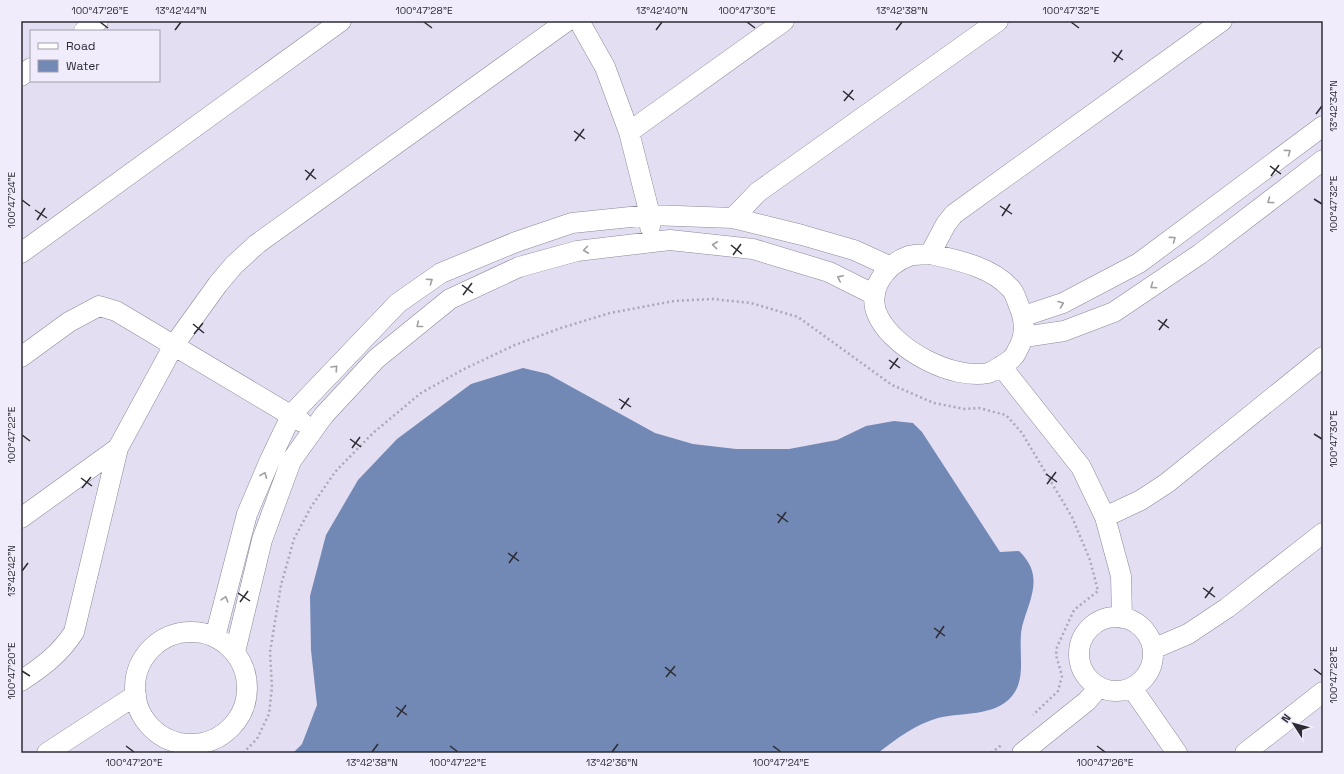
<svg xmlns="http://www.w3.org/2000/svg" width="1344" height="774" font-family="'Space Grotesk',sans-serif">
<rect width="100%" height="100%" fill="#e3def2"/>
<!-- water -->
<path fill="#7289b5" d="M523,368l25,6 107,59 38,11 43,5h53l48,-9 29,-14 28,-5 19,2 9,9 78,120 19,-1c23,22 14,42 5,69 -9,23 5,56 -12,76 -17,21 -51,16 -74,22 -22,6 -42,21 -60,35h-585l9,-9 15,-39 -6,-55 -1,-54 16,-61 32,-55 39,-41 74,-55z"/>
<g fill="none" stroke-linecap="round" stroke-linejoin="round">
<defs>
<path id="street" d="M579,21l26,46 24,65 21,83v12
M84,31l14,-10
M21,76l10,-8
M629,132l155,-111
M733,218l25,-26 240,-171
M21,253l320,-232
M930,254c27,6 63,13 82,36 3,4 5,11 7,16 6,14 7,28 0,41 -2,3 -3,8 -6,10 -2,4 -21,15 -25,16 -36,7 -92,-23 -109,-55 -14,-25 5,-53 30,-62 6,-2 14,-1 21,-2z
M930,254l16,-30 8,-10 268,-193
M1024,316l39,-13 76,-40 184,-137
M1024,337l40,-6 50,-19 86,-58 123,-94
M21,357l48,-35 30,-16 17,5 186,111
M1001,366l80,101 24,50 16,59 1,42
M1105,517l36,-17 26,-17 156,-126
M21,518l97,-70
M1079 654a37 37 0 1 1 74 0a37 37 0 1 1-74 0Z
M135 688a56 56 0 1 1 112 0a56 56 0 1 1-112 0Z
M215,637l32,-123 23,-54 22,-46 106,-111 43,-30 75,-31 56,-19 78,-8 83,3 69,17 52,15 35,16
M1153,649l35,-15 39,-26 96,-75
M235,652l27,-112 29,-79 33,-46 52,-56 74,-60 69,-32 58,-16 93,-11 83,9 76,23 46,23
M21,681c21,-14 39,-27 53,-49l44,-184 56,-103 44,-61 16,-19 23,-21 310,-223
M1132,688l45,65
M47,753l89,-58
M1022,753l65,-52 12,-14
M1245,753l78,-61"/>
</defs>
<!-- street casing -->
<use href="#street" stroke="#8d899b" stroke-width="21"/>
<!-- path -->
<path stroke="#aba7b7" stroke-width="2.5" stroke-dasharray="2 3" stroke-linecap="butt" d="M243,753l14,-14 12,-25 3,-27 -2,-35 11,-67 13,-46 17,-32 24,-35 38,-39 48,-40 43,-24 51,-24 46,-17 49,-15 64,-12 39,-2 38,4 47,14 94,68 42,18 31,6 14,-1 27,7 16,18 50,84 18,43 8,31 -24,19 -17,37 -1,8 6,21 -4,15 -25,24
M991,753l12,-9"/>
<!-- street -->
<use href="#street" stroke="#fff" stroke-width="20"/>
</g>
<!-- one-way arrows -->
<defs><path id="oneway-chevron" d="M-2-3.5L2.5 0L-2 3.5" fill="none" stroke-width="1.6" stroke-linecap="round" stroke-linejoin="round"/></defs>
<g stroke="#a0a0a3">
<use href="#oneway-chevron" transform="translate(1288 152) rotate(-37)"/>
<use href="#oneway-chevron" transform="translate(1270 201) rotate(143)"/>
<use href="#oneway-chevron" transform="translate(1173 239) rotate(-37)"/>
<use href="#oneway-chevron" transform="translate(715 245) rotate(-174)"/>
<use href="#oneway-chevron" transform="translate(586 250) rotate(173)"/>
<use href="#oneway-chevron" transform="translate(840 278) rotate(-154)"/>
<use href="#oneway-chevron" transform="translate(430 281) rotate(-34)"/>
<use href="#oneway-chevron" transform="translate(1153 286) rotate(146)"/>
<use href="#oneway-chevron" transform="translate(1061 304) rotate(-21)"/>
<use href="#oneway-chevron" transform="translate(419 325) rotate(141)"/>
<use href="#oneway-chevron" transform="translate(335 368) rotate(-47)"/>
<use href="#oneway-chevron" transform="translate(264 475) rotate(-68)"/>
<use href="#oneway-chevron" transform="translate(225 599) rotate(-74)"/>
</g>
<!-- ticks -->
<path fill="none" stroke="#2d2b33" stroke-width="1.5" d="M100,22l8,6M424,22l8,6M747,22l8,6M1071,22l8,6M175,30l6,-8M656,30l6,-8M896,30l6,-8M1112,52l11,8M1114,62l8,-12M843,91l11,9M844,101l9,-11M1316,114l6,-8M574,131l11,8M575,141l9,-12M1270,166l11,8M305,170l11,9M1271,176l8,-11M306,180l8,-11M1314,199l8,5M22,200l8,6M1000,206l12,8M35,210l12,8M1002,216l8,-12M37,220l8,-12M731,245l11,9M733,255l8,-11M462,285l11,8M463,295l9,-12M1158,320l11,8M193,324l11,9M1159,330l8,-11M194,334l9,-11M889,360l11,8M890,369l8,-11M619,399l12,8M621,409l8,-11M1314,434l8,5M22,435l8,6M350,439l11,8M352,448l8,-11M1046,474l11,8M81,478l11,8M1047,484l9,-12M82,488l9,-11M777,514l11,8M778,523l8,-11M508,553l11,8M509,563l8,-11M22,571l6,-8M1203,588l12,9M238,593l12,8M1205,598l8,-11M240,602l8,-11M934,628l11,8M936,638l8,-12M665,667l11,9M1314,669l8,6M22,671l8,5M666,677l9,-11M396,707l11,8M397,717l9,-12M126,746l8,6M450,746l8,6M773,746l8,6M1097,746l8,6M372,752l6,-8M612,752l6,-8"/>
<!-- border -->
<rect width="1344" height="774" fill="none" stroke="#f0ecfc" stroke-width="44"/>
<!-- legend -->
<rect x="30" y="30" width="130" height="52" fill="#f0ecfc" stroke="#a29fac"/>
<rect x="38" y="43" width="20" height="6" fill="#ffffff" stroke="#a29fac"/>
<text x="66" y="50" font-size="12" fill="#2d2b33">Road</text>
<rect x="38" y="60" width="20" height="12" fill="#7289b5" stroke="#a29fac"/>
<text x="66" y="70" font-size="12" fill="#2d2b33">Water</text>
<!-- north arrow -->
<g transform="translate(1294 724) rotate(306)" stroke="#f0ecfc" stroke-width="3" paint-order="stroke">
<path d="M0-3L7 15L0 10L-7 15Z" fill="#2d2b33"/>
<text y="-6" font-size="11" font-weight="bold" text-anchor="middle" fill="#2d2b33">N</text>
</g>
<rect x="22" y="22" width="1300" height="730" fill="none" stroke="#2d2b33" stroke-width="1.5"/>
<g font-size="10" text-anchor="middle" fill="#2d2b33">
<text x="100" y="14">100°47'26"E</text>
<text x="181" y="14">13°42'44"N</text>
<text x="424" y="14">100°47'28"E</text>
<text x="662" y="14">13°42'40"N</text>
<text x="747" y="14">100°47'30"E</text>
<text x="902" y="14">13°42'38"N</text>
<text x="1071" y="14">100°47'32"E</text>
<text transform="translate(1333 106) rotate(-90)" y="4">13°42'34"N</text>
<text transform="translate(11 200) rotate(-90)" y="4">100°47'24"E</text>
<text transform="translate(1333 204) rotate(-90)" y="4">100°47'32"E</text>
<text transform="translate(11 435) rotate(-90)" y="4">100°47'22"E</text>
<text transform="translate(1333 439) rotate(-90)" y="4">100°47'30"E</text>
<text transform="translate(11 571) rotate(-90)" y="4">13°42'42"N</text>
<text transform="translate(11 671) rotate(-90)" y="4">100°47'20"E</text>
<text transform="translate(1333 675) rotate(-90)" y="4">100°47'28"E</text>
<text x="134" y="766">100°47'20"E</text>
<text x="372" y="766">13°42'38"N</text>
<text x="458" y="766">100°47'22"E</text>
<text x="612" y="766">13°42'36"N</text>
<text x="781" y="766">100°47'24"E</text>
<text x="1105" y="766">100°47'26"E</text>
</g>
</svg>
